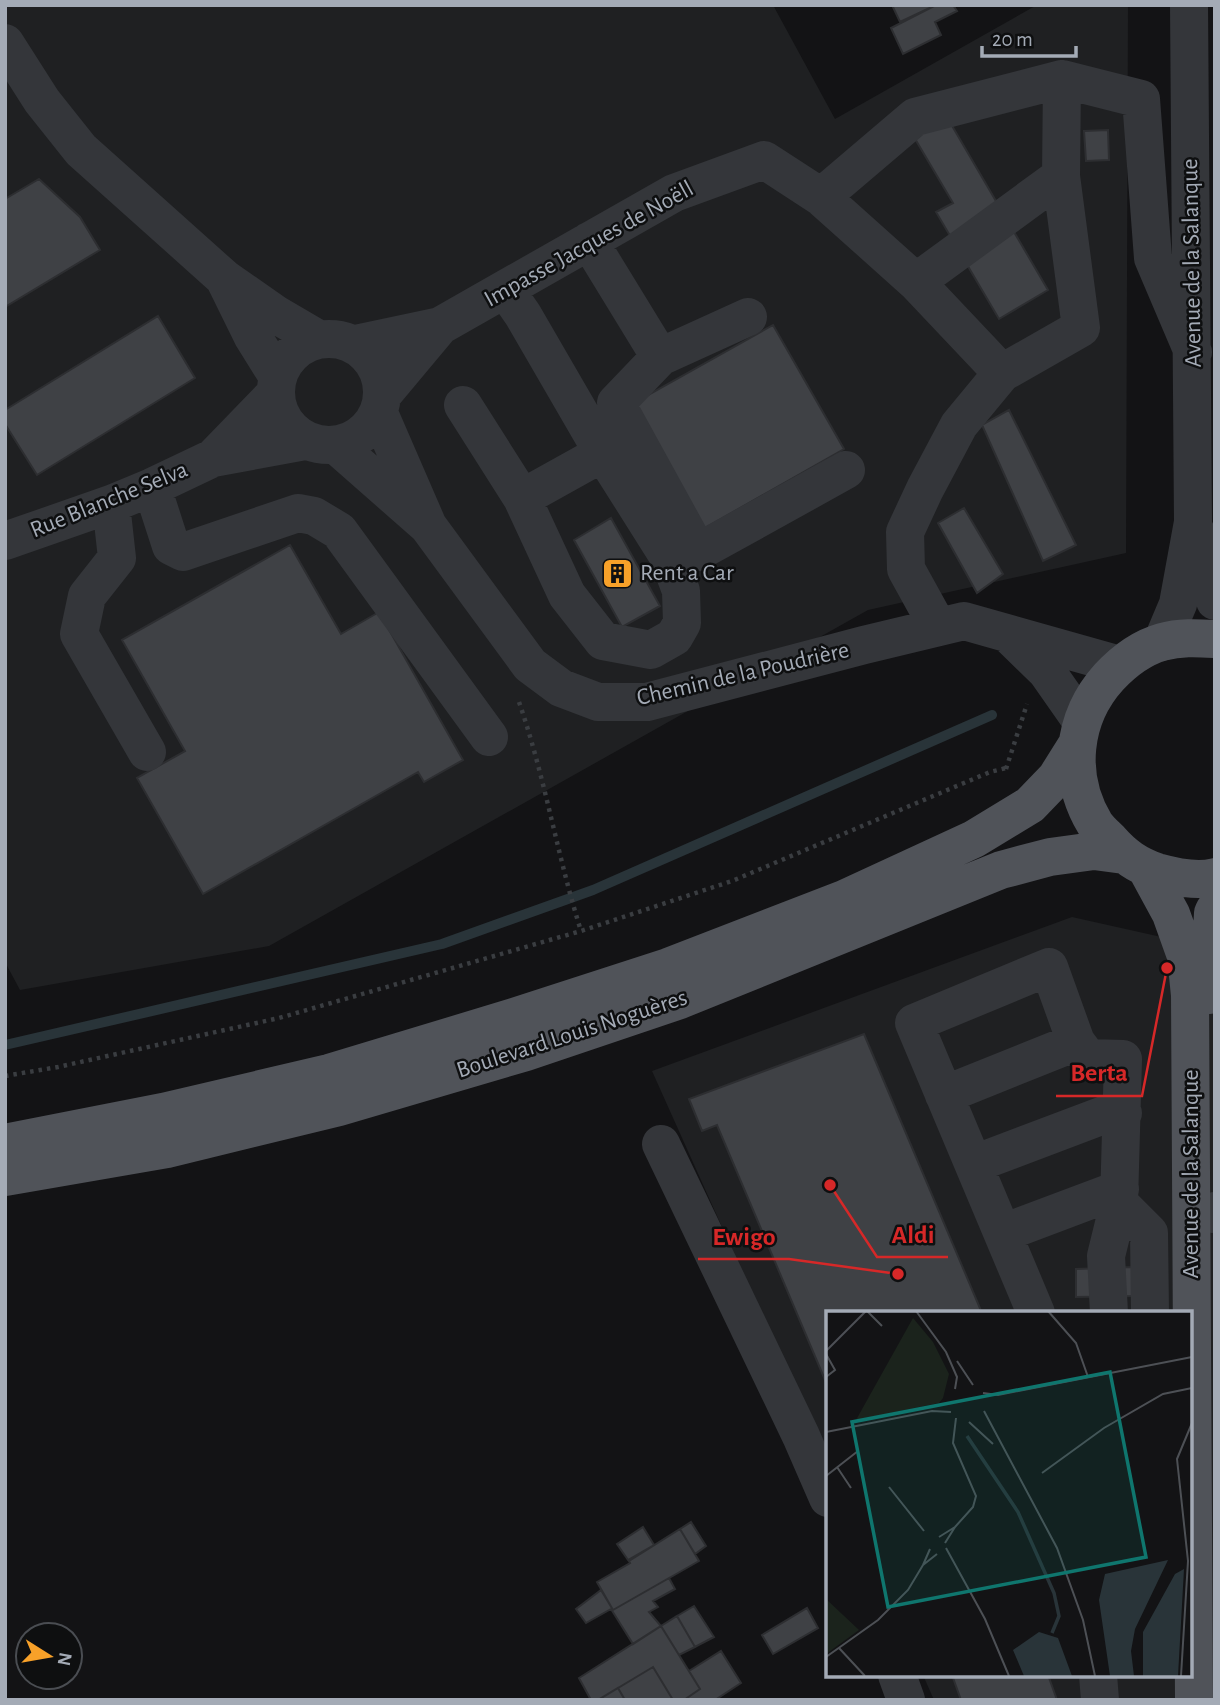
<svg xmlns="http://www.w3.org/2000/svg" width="1220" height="1705" font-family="'Alegreya Sans',sans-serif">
<rect width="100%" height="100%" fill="#131315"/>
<!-- built -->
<path fill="#1f2022" d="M5,5h768l62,114 202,-114h91l-2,548 -258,57 -599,336 -249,44 -15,-28z
M1072,917l143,32v751h-281l-11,-25h267v-362h-362v150l-176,-392z"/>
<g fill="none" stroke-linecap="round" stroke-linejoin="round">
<!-- stream -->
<path stroke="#293439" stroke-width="10" d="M5,1045l437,-101 151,-54 399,-175"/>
</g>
<!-- building -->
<path fill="#3f4145" stroke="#2d2e31" stroke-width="2" d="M892,5h44l-36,17z
M936,5h17l4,6 -22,11 6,13 -38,19 -12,-26z
M944,112l104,178 -49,29 -63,-107 17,-9 -42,-71z
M1108,130l1,30 -23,1 -2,-30z
M39,179l41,38 20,33 -95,57v-108z
M158,316l37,62 -158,97 -32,-51v-14z
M773,325l71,124 -146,83 -71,-125z
M1009,410l67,135 -33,16 -61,-136z
M964,508l39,66 -26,19 -39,-70z
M611,518l49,88 -38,21 -48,-87z
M290,545l51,89 38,-22 84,148 -39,22 -6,-10 -215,122 -66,-116 48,-27 -63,-111z
M864,1034l118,279h-154v74l-111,-262 -15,6 -13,-32z
M1134,1267l1,29 -59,1v-28z
M691,1522l15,24 -11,8 -15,-25z
M643,1527l11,18 -26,15 -11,-16z
M680,1529l19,32 -86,49 -16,-28 33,-19 -1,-2z
M669,1578l6,11 -22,12 5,6 -9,5 12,14 -28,18 -22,-35 -25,14 -10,-14 25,-19 12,20z
M694,1606l20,31 -19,10 -18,-31z
M807,1608l11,20 -45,26 -11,-19z
M677,1616l18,31 -16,8 -18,-29z
M661,1626l39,63 -16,11h-11l-20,-33 -55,33h-7l-12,-22z
M721,1651l20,32 -26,17h-31l16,-11 -11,-18z
M653,1667l20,33h-48l-7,-12z
M952,1675h96l9,25h-96z
M618,1688l7,12h-27z"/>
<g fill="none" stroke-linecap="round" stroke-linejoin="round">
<!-- path -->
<path stroke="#3a3d41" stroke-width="4.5" stroke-dasharray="3.5 5" stroke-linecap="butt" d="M519,702c26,75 38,153 62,229
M1006,769l21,-65
M5,1076l53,-9 221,-49 302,-87 151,-50 258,-109 16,-4"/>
<!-- minor -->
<path stroke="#34363a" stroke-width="38" d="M5,43l37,58 39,49 143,128
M821,197l94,-80 147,-38
M589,241l71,116 88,-40
M916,282l86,91 79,-45 -20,-152
M440,326l234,-133 90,-33 57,37 95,85 145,-106 1,-97 79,20 12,159 40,94
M276 392a53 53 0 1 1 106 0a53 53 0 1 1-106 0Z
M355,344l85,-18 -56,67
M660,357l-44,46 82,149 148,-82
M278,377l-25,-40 -29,-59 53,37 41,24
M463,405l59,93 81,-45 -80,-138 -18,-26
M337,446l91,80 -49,-113
M213,458l62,-64
M152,487l19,59 12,6 115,-39 16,3 25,15 150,206
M522,498l45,97 36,46 48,9 23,-13 8,-14 -1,-32 -13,-35 -65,-103
M111,504l6,54 -30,38 -8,38 68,118
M428,526l102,139 31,23 37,14h49l217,-57 100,-24 156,44
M1196,532l19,69
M5,541l106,-37 41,-17 61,-29 92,-17
M938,627l-32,-58 -1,-37 20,-43 34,-64 43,-52
M1009,635l38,37 35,50
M1162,642l16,-38 15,-82 -4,-517
M944,1095l132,-53
M661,1144l140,292 27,62
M974,1164l135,-51h14
M1212,1214l3,-3
M1003,1233l117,-44
M1036,1313l-122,-290 135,-56 27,75 12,16 35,1 -4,144 30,30 1,80
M1109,1313l-3,-57 13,-53
M897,1675l9,25
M1098,1675l2,25"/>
<!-- major -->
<path stroke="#505359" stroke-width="38" d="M1215,639c-18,-1 -35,-2 -53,3 -21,6 -38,19 -53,35 -37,41 -43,99 -14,147 4,6 10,11 15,16 14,16 27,25 47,32 18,5 39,10 58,5
M1146,868l25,46 15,42 4,39 4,705
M1210,995v-30l3,-52 2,-4
M5,1143l158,-31 166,-39 185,-56 154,-50 176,-68 130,-60 56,-34 26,-27 20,-32
M5,1177l162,-28 172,-42 187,-55 154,-52 321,-130 49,-13 44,-6 30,4"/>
</g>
<!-- icons -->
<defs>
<symbol id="building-square" viewBox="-11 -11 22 22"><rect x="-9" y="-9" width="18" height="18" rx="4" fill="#f8a129" stroke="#0e0f10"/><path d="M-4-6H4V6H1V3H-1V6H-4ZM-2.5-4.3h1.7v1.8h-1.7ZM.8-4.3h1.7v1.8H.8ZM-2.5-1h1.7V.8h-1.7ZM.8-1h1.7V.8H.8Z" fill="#111"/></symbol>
</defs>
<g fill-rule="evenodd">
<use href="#building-square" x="600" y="556" width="35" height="35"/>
</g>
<g text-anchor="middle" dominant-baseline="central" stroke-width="5" stroke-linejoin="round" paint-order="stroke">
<!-- street labels -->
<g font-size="24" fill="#a4abb6" stroke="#0e0f10">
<text transform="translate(589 244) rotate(-29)">Impasse Jacques de Noëll</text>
<text transform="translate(1192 263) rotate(-91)">Avenue de la Salanque</text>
<text transform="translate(109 500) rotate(-22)">Rue Blanche Selva</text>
<text transform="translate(743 674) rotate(-13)">Chemin de la Poudrière</text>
<text transform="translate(572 1034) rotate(-18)">Boulevard Louis Noguères</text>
<text transform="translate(1191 1174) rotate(-90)">Avenue de la Salanque</text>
</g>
<!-- poi labels -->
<g font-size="24" fill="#a4abb6" stroke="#0e0f10" text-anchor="start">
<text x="640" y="573">Rent a Car</text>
</g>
</g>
<!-- overview -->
<g transform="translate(826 1311)">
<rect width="366" height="366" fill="#131315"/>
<path d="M87,7l20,24 16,32 -6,24 -4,5 -83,17zM0,288l33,31 -33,24z" fill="#1b231c"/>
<path d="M342,249l-33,69 -4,22 3,25h-24l-11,-76 6,-26zM358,258l-6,107h-35v-44l32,-58zM213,321l19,6 14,38h-48l-11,-26z" fill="#293439"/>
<path fill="none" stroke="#293439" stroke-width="3.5" d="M141,125l51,76 36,81 5,23 -7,17"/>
<path fill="none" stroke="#4d5055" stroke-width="2" d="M41,0l15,15M90,0l30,41 11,25 -2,12M222,0l28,32 12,34M0,40l40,-40M0,43l9,16 -9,7M131,50l16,24M157,82l15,2 194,-38M158,100l73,137 26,72 12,56M143,111l24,22M0,121l106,-21 19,1M11,156l14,21M216,162l62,-45 59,-34 29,-6M0,165l32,-25M63,176l35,44M129,216l18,-20 3,-11 -23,-53 3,-25M113,226l16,-10 -10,16M120,237l39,71 24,57M104,238l-7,16 14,-11M13,337l26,28M0,346l52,-37 30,-30 15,-25M355,365l7,-115 -11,-102 15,-36"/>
<path fill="#0f766e" fill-opacity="0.15" stroke="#0f766e" stroke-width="3.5" d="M284,61l36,185 -258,50 -36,-185z"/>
<rect width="366" height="366" fill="none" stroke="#a4abb6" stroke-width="3.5"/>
</g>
<!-- callouts -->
<path fill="none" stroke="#d62828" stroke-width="2.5" d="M1167 968L1142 1096H1056M830 1185L877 1257H948M898 1274L789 1259H698"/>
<g fill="#d62828" stroke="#0e0f10" stroke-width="2.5">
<circle cx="1167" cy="968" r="7"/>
<circle cx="830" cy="1185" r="7"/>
<circle cx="898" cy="1274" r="7"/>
</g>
<g font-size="26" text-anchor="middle" font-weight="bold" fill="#d62828" stroke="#0e0f10" stroke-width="5" stroke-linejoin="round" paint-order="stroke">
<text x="1099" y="1081">Berta</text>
<text x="913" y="1243">Aldi</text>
<text x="744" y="1245">Ewigo</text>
</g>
<!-- border -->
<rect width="1220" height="1705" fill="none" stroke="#a4abb6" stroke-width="14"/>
<!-- north arrow -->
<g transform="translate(49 1656) rotate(101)"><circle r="33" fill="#0e0f10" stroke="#4a4d52" stroke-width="2"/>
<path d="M0-5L12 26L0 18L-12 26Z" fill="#f8a129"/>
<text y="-10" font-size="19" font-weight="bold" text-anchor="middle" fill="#a4abb6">N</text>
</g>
<!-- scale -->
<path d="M982 46v10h94v-10" fill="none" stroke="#a4abb6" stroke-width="3.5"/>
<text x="992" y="46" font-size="21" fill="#a4abb6" stroke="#0e0f10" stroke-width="5" paint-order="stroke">20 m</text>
</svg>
